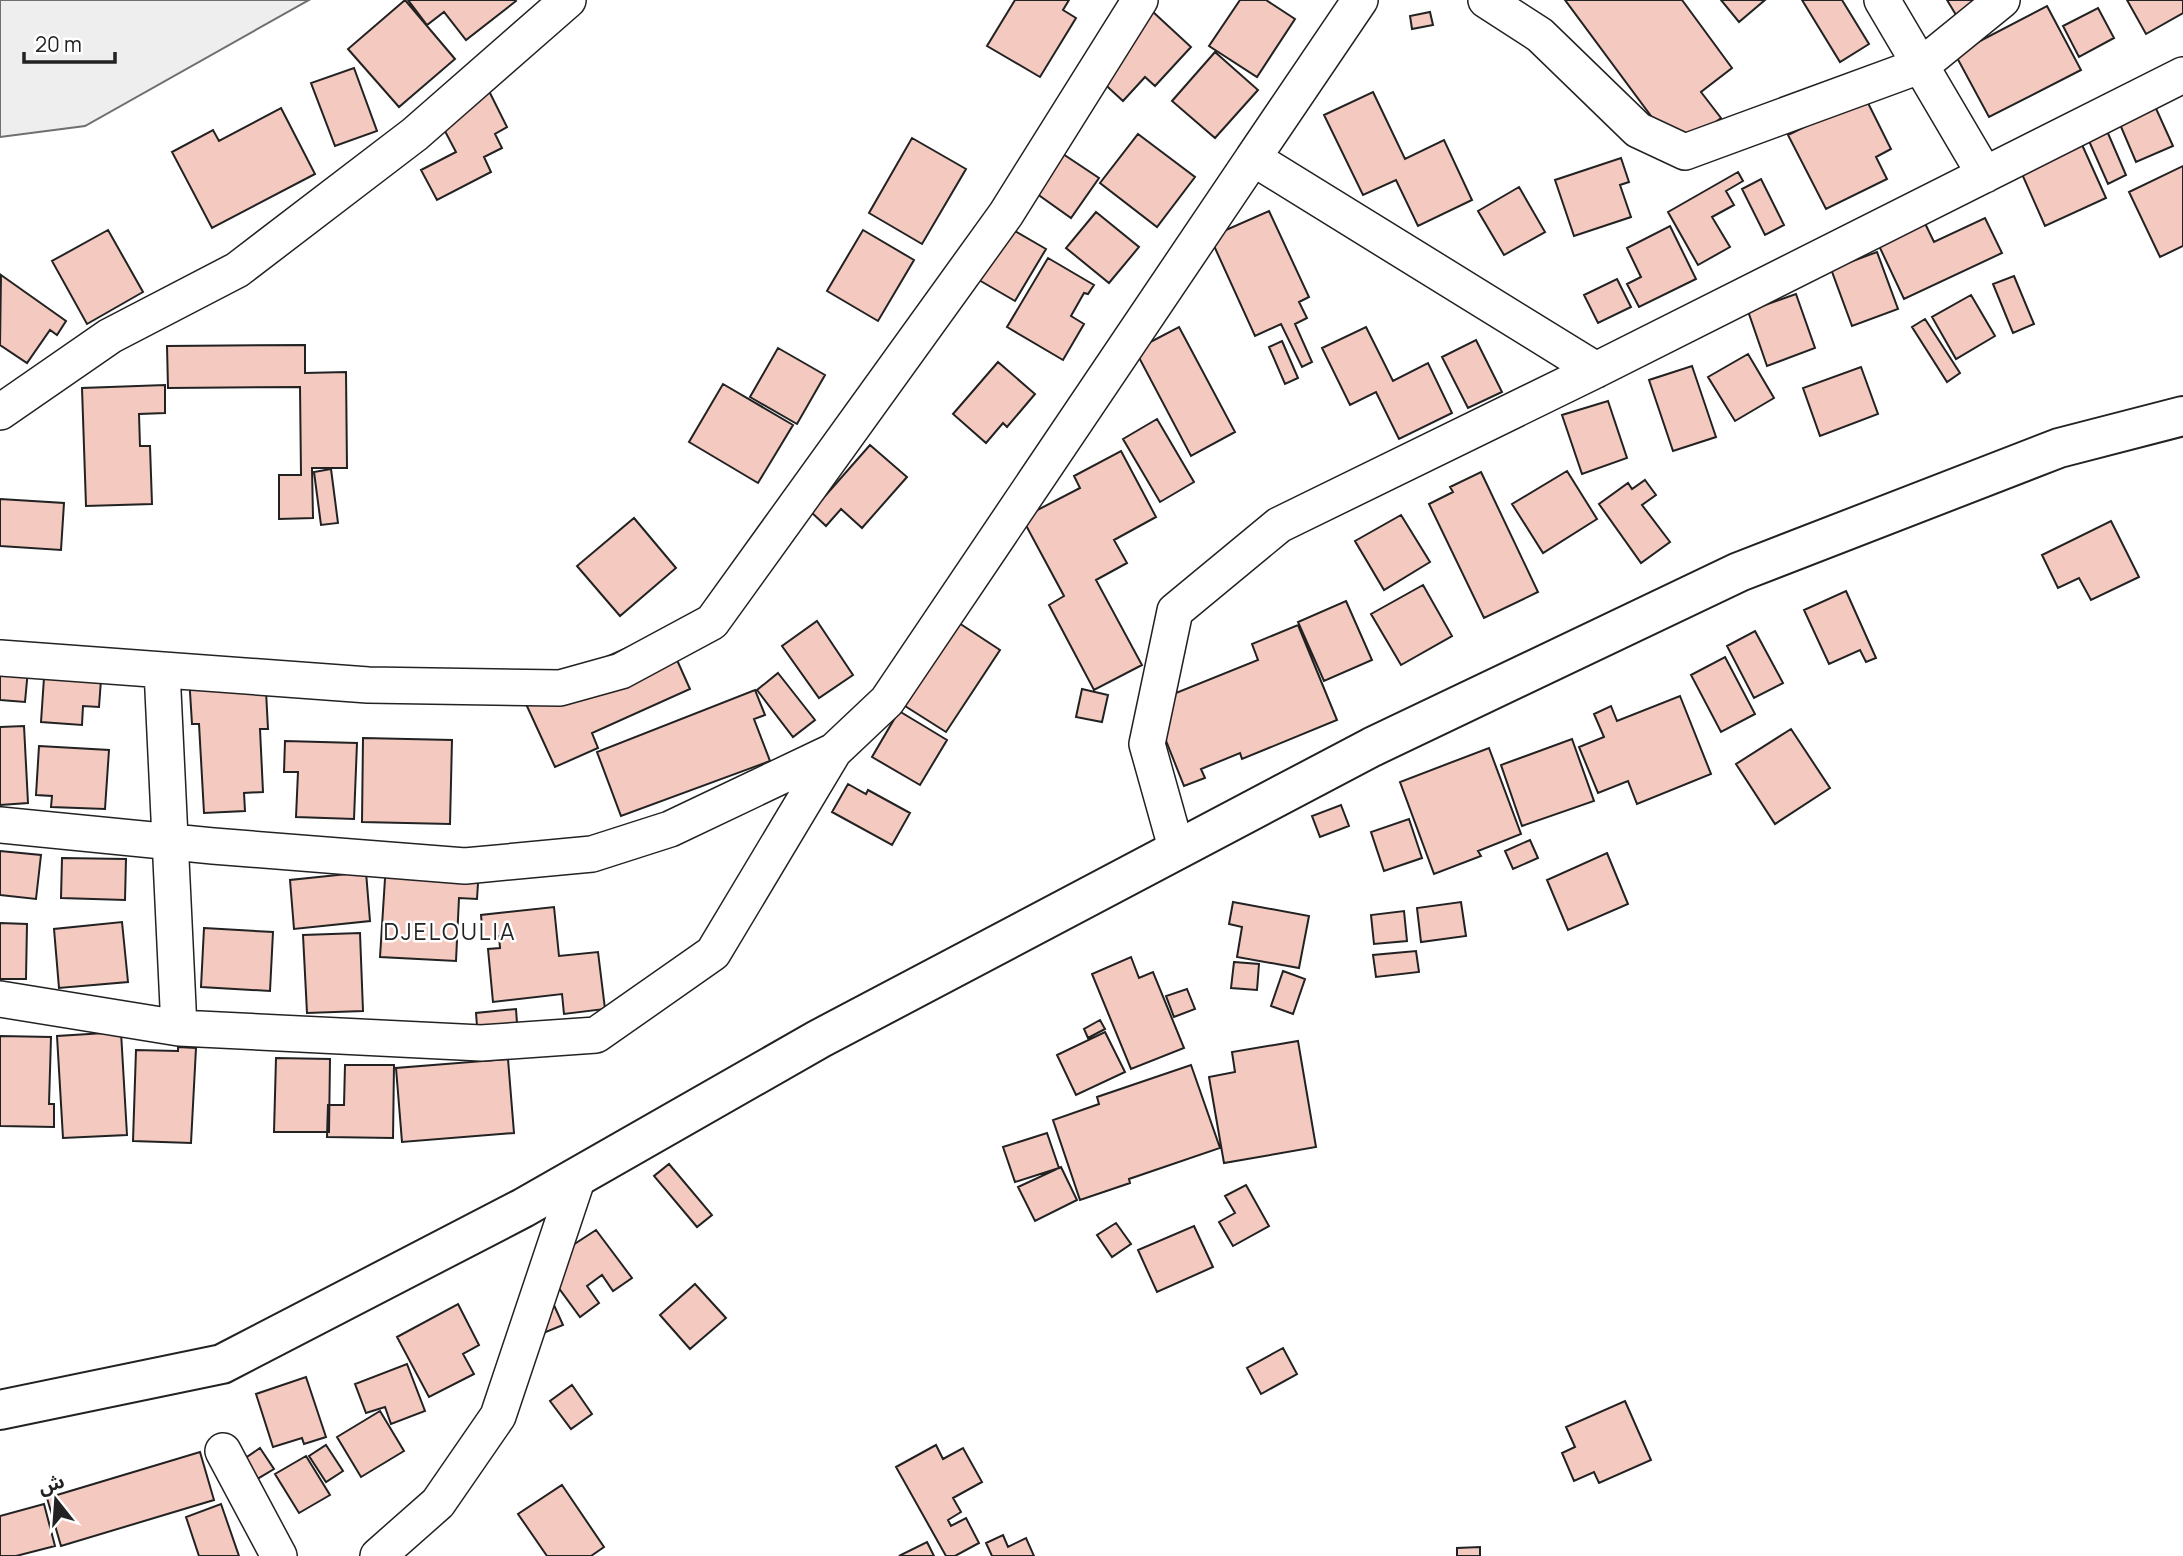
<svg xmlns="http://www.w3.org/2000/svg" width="2183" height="1556" font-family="Manrope,'Noto Sans Arabic',sans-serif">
<rect width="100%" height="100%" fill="#fff"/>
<!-- green -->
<path fill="#eee" stroke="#6f6f6f" stroke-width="2" d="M0,0h309l-224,126 -85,11z"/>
<!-- building -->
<path fill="#f3c9c0" stroke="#222" stroke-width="2" d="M405,0l50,59 -56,48 -51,-58z
M408,0h107l1,1 -50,39 -22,-28 -17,13z
M1015,0h54l-6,10 13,8 -36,59 -53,-31z
M1240,0h26l29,19 -38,58 -48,-31z
M1565,0h117l50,68 -31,24 20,26 -44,33z
M1721,0h44l-26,22z
M1802,0h40l27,44 -29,18z
M1947,0h34l-25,15z
M2127,0h56v13l-37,21z
M2047,6l34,64 -92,47 -34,-63z
M2098,8l16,30 -35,19 -16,-31z
M1152,11l39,36 -36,39 -10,-9 -22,24 -24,-22z
M1430,12l3,13 -21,4 -2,-13z
M1215,52l43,38 -43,48 -43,-37z
M354,68l23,63 -42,15 -24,-63z
M488,89l19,38 -12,7 7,14 -18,9 7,15 -54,28 -16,-30 35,-18 -19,-36z
M1373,92l32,67 39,-19 28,60 -54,26 -22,-46 -33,15 -39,-80z
M2149,93l24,53 -37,16 -23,-54z
M1865,97l26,52 -15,8 11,22 -61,30 -38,-74z
M281,108l34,66 -103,54 -40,-76 41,-22 6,11z
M2104,124l22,51 -18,9 -23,-52z
M1138,134l57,43 -38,50 -57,-44z
M912,138l54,31 -44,75 -53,-31z
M2079,138l27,60 -61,28 -27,-61z
M1060,152l39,26 -28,40 -38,-27z
M1621,158l8,24 -9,3 11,32 -57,19 -19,-56z
M2183,166v80l-23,11 -31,-65z
M1738,172l5,9 -17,10 8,14 -22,12 18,30 -32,18 -30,-53z
M1761,179l23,46 -19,10 -23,-46z
M1519,187l26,45 -41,23 -26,-44z
M1269,211l40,86 -10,5 8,16 -12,6 17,38 -10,5 -21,-43 -26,12 -45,-99z
M1919,211l15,31 51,-24 17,35 -98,46 -31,-66z
M1096,212l43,35 -30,36 -43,-35z
M1003,224l43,25 -31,52 -43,-25z
M1670,226l26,53 -57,28 -12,-23 14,-7 -14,-29z
M108,230l35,62 -56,32 -35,-63z
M863,230l51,30 -36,61 -51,-30z
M1877,252l21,57 -46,17 -21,-57z
M1048,258l46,27 -6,9 -4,-1 -13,23 13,8 -21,36 -56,-33z
M1,275l65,46 -9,14 -7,-5 -23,33 -27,-18z
M2014,276l20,48 -21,9 -20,-49z
M1617,279l14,28 -33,16 -14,-28z
M1796,294l19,54 -48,18 -19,-55z
M1971,295l24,41 -39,23 -24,-42z
M1925,319l35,54 -13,9 -35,-55z
M1179,327l56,105 -44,24 -56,-106z
M1366,327l27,54 35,-18 24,50 -53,26 -23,-47 -26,13 -28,-57z
M1476,340l26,52 -34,16 -26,-51z
M1282,341l16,37 -13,6 -16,-37z
M305,345v28l41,-1 1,96h-35l1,50 -34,1v-44h22l-1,-88 -132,1 -1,-42z
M778,348l47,27 -28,49 -47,-27z
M1748,354l26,44 -39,23 -27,-44z
M998,362l37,32 -28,33 -4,-4 -17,20 -33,-29z
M1692,366l24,71 -43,14 -24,-71z
M1861,367l17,47 -58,22 -17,-48z
M723,384l70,41 -35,58 -69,-41z
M165,385v28l-26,1 1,32h10l2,58 -66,2 -4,-118z
M1608,401l19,57 -45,16 -20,-59z
M1157,419l37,63 -34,20 -37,-63z
M870,445l37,32 -45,51 -21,-19 -15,17 -15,-14z
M1121,451l35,66 -42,23 13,23 -31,17 46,85 -48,25 -45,-85 15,-9 -42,-78 58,-30 -6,-12z
M331,469l7,54 -17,2 -7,-53z
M1567,471l30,48 -54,34 -31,-49z
M1481,472l57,120 -54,26 -55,-114 24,-12 -3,-5z
M1645,480l11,15 -14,10 28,37 -29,21 -42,-59 29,-21 4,6z
M0,499l64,4 -3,47 -61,-4z
M1401,515l29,47 -46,28 -29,-49z
M634,518l42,50 -56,48 -43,-50z
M2111,521l28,56 -48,23 -12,-22 -21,10 -16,-33z
M1423,585l29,51 -51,29 -30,-51z
M1846,591l30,67 -10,4 -6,-12 -31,14 -25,-54z
M1346,601l26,59 -48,21 -26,-59z
M817,621l36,54 -34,23 -37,-52z
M959,623l41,27 -54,82 -41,-26z
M1298,625l39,95 -95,39 -2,-6 -39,16 4,9 -21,8 -33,-83 107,-43 -6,-16z
M664,631l26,58 -98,44 6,15 -43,19 -29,-63 42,-30z
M1755,631l28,52 -29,15 -27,-52z
M30,648l-5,54 -25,-2v-47z
M1725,657l30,57 -34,18 -30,-57z
M45,663l57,3 -3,41 -16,-1 -1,19 -41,-3z
M265,672l3,57h-8l3,63 -19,1 1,18 -41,2 -5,-89h-7l-3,-48z
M778,673l37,47 -22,17 -36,-47z
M1082,689l26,6 -6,27 -26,-5z
M755,690l10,25 -11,4 16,42 -149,55 -24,-64z
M1680,696l31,78 -74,30 -9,-23 -30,12 -19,-46 25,-10 -10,-23 17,-8 6,15z
M899,711l48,29 -27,45 -48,-28z
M24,726l4,77 -28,2v-78z
M1791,729l39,59 -55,36 -39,-60z
M363,738l89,2 -2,84 -88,-2z
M1572,739l22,62 -72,25 -21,-61z
M285,741l72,2 -3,76 -58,-2 2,-45h-14z
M39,746l70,4 -4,59 -54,-2 1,-11 -16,-1z
M1489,748l32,86 -43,17 3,5 -47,18 -34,-92z
M848,784l18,10 2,-4 42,23 -18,32 -60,-33z
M1341,805l8,21 -29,11 -8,-21z
M1409,819l13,39 -38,13 -13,-39z
M1530,840l8,18 -25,11 -8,-18z
M0,851l41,4 -5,44 -36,-4z
M1607,853l21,51 -60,26 -21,-50z
M62,858l64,1 -1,41 -64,-2z
M386,863l93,5 -2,31 -18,-1 -3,63 -76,-4z
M366,872l4,49 -76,8 -4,-49z
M1233,902l76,14 -10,52 -62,-11 5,-30 -13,-3z
M1461,902l5,34 -45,6 -4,-34z
M554,907l5,49 39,-4 7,57 -41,5 -2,-20 -69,8 -5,-53 12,-1 -1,-12 -16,2 -2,-23z
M1404,911l3,30 -33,3 -3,-29z
M122,922l6,60 -69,6 -5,-59z
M0,923l27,1 -1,55h-26z
M204,928l69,4 -3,59 -69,-4z
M360,933l3,78 -56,2 -4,-78z
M1416,951l3,21 -43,5 -3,-22z
M1131,957l8,21 14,-6 31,76 -53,21 -39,-95z
M1234,962l25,2 -2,26 -26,-2z
M1283,971l22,8 -12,35 -22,-8z
M1187,989l8,20 -21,8 -8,-21z
M516,1009l1,14 -40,3 -1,-13z
M1100,1020l5,9 -17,9 -4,-9z
M121,1032l6,103 -64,3 -6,-102z
M1105,1032l20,40 -49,23 -19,-40z
M0,1036l51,1 -2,67h5v23l-54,-1z
M1298,1041l18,106 -92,16 -15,-86 26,-5 -3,-20z
M178,1047l18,1 -5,95 -58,-2 3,-91 42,1z
M276,1058l54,1 -1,73h-55z
M508,1059l6,74 -112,9 -6,-74z
M345,1065h49l-1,73 -66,-1 1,-32h16z
M1191,1065l29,83 -91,31 1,4 -50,17 -27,-80 46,-16 -2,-7z
M1047,1133l12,35 -44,14 -12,-35z
M669,1164l43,51 -15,12 -43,-51z
M1061,1167l16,33 -42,21 -17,-34z
M1246,1185l23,41 -36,20 -14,-24 16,-9 -10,-17z
M1116,1223l15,21 -19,13 -15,-22z
M1194,1226l19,41 -56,25 -19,-42z
M596,1230l36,48 -19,13 -11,-16 -15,11 12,17 -19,14 -44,-60 23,-3z
M695,1284l31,34 -36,31 -30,-34z
M553,1303l10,22 -22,9z
M458,1304l21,41 -16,9 11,20 -45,23 -32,-60z
M1283,1348l14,26 -36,20 -14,-26z
M407,1364l18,47 -34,13 -6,-17 -19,6 -11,-29z
M306,1377l20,60 -22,7 -2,-6 -29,9 -17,-53z
M572,1385l20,29 -21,15 -21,-28z
M1625,1401l26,59 -52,23 -5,-11 -20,9 -12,-28 13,-6 -9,-20z
M380,1411l24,40 -43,26 -24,-40z
M326,1445l17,26 -17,11 -17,-26z
M936,1445l7,14 20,-11 19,34 -29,16 8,14 -13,8 3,6 15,-8 13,25 -24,13h-9l-50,-89z
M260,1448l14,21 -20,12 -13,-20z
M200,1452l14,48 -153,46 -14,-48z
M306,1456l24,39 -31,18 -24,-39z
M562,1485l42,62 -13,9h-44l-29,-42z
M44,1504l11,42 -39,10h-16v-40z
M221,1504l18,52h-40l-13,-39z
M1003,1535l5,12 18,-9 8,18h-42l-6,-13z
M927,1542l7,14h-35z
M1480,1547v9h-23v-8z"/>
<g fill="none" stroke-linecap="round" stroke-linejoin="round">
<defs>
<path id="minor" d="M1360,0l-107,158 343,212
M1486,0l54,35 98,95 47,22 237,-87 80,-65
M1882,0l103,175
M0,412l110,-76 127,-66 178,-136 153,-134
M0,658l368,27 192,3 61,-17 91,-49 294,-408 134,-214
M162,670l17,358
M0,825l213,21 252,20 127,-12 78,-25 164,-78 53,-50 366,-543
M1177,851l-30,-107 28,-133 104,-86 317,-155 587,-295
M0,999l179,29 302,15 115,-8 117,-82 121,-202
M223,1451l56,105
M378,1556l60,-53 60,-87 80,-239"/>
<path id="major" d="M0,1410l222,-46 301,-156 296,-169 553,-292 367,-175 320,-124 124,-32"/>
</defs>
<!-- minor casing -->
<use href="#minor" stroke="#222" stroke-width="38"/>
<!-- major casing -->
<use href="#major" stroke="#222" stroke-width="42"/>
<!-- minor -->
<use href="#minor" stroke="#fff" stroke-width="35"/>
<!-- major -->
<use href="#major" stroke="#fff" stroke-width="38"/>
</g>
<g text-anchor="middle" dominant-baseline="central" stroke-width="5" stroke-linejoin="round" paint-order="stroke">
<!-- quarter labels -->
<g font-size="23" letter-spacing="2" fill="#222" stroke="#fff">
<text x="450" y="931">DJELOULIA</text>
</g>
</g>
<!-- north arrow -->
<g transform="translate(56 1500) rotate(343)" stroke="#ffffff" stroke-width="5" paint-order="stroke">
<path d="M0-5L12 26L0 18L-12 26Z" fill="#222222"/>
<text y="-10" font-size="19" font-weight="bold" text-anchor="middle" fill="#222222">ش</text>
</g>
<!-- scale -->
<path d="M24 52v10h91v-10" fill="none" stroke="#222222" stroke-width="3.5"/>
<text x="35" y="52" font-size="21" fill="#222222" stroke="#ffffff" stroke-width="5" paint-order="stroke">20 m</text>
</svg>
